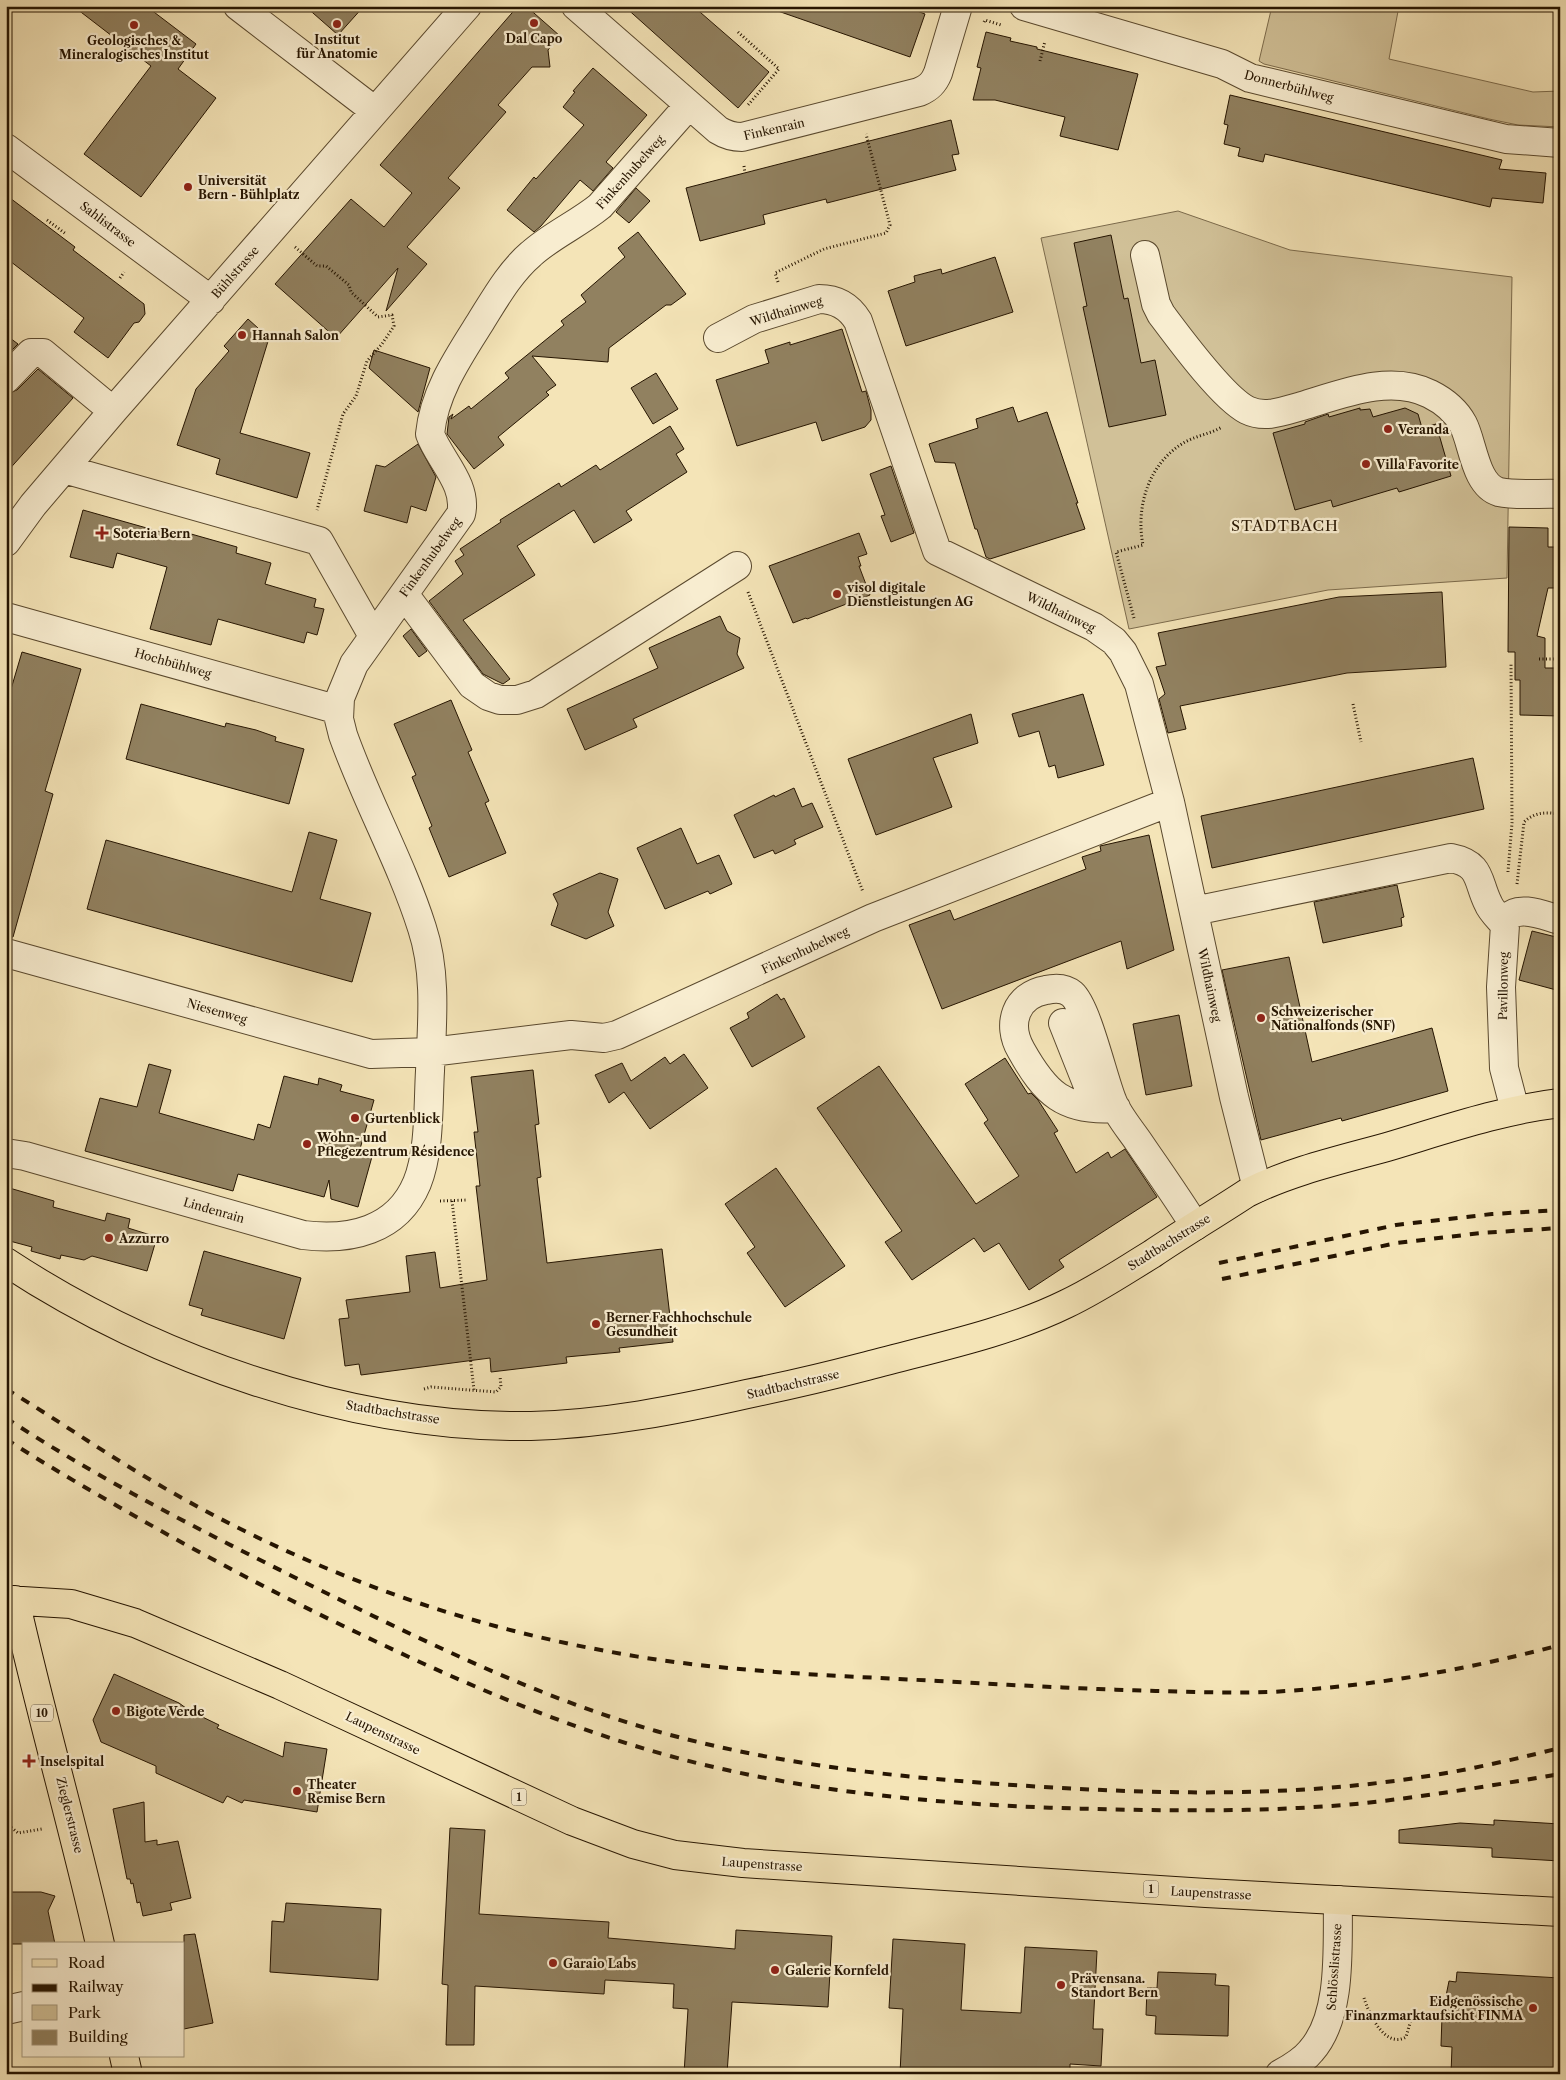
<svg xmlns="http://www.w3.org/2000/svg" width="1566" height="2080" font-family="'Libre Caslon Text',serif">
<rect width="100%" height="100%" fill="#f4e4b7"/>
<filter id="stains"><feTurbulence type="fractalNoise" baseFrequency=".004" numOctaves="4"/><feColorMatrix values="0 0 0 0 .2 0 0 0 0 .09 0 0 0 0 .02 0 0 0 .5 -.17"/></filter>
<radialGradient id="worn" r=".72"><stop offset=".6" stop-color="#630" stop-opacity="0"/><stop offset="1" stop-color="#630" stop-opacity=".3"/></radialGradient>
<!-- green -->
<path fill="#d1c198" stroke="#7c6b4c" d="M1272,6h127l-10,53 144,33 27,-1v36l-42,-2 -29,-6 -225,-55 -5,-3z
M1178,211l112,39 222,27 -5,301 -179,12 -199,39 -88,-391z"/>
<!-- building -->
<path fill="#918160" stroke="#261501" d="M73,6h73l50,38 -18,25 38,29 -75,99 -57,-43 67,-88z
M305,6h59l-26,29z
M518,6h8l34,30 -12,14 2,17h-18l-34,38 8,7 -58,66 12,10 -53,59 20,17 -41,47 12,-43 -62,70 -61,-54 76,-85 33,28 28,-34 -32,-28z
M624,6h69l76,66 -31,36z
M776,6h128l21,8 -15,43 -135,-47z
M986,32l25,6 -1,3 27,6v2l101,25 -20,76 -58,-14 5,-19 -70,-17h-22l8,-32 -4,-1z
M593,68l54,47 -41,47 7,6 -20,23 -13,-11 -39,46 -7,6 -27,-22 27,-33 2,2 48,-54 -21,-18 12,-15 -2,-1z
M1230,95l272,65 -3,9 47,4 -3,30 -51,-5 -2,9 -225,-53 -2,8 -25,-6 2,-8 -16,-4 4,-19 -4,-1z
M951,120l8,34 -7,1 4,15 -129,33 -1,-4 -63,16 2,9 -65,17 -14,-53z
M636,188l14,13 -21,22 -13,-11z
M6,195l69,52 -2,3 71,54 1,10 -6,8 -5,1 -26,35 -34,-26 10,-14 -78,-60z
M638,232l48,62 -15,11h-5l-57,43 -1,14 -76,-6 24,29 -10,7 3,3 -51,42 6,8 -30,24 -27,-35 2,-17 4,-3 -2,5 18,-13 2,3 38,-31 -4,-5 59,-48 -3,-4 25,-19 -5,-7 44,-38 -7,-9z
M1111,235l13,64 4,-1 13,65 14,-3 11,55 -57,12 -26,-120 4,-1 -13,-63z
M995,257l18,55 -107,34 -18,-55 27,-9 -1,-6 27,-7 1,5z
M248,319l21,19 -29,95 70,20 -13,45 -81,-24 4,-15 -43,-14 19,-56 33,-38 -5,-5z
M842,329l20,63 4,-1 5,19v10l-6,7 -43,14 -6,-19 -79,24 -21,-66 53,-17 -4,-13 25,-8v3z
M6,335l12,9 -12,12z
M374,350l56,18 -12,44 -49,-44z
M38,369l35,29 -67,75v-79l11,-4z
M656,373l22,36 -25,15 -22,-36z
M1013,407l5,15 29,-10 31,91h-2l9,26 -95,30 -4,-2 -9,-28h-2l-20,-66 -20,-1 -6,-18 49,-16 -2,-9z
M1360,408v2l10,-1 3,8 32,-9 13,6 4,14 14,-4 15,52 -52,16 -2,-4 -64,19 -2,-7 -36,10 -22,-77 32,-9v-2l23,-8 1,3z
M670,426l14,23 -8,5 11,18 -61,39 6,9 -38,23 -20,-33 -57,36 18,29 -72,45 47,59 -7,5 -20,-10 -54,-73 34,-27 -8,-13 9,-6 -4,-6 41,-27 -1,-2 59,-37 2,4 35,-22 4,5z
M418,444l18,33 -10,34 -15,-5 -4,17 -43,-12 12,-46 9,2z
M891,466l23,67 -23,9 -10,-26 4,-1 -15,-41z
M83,510l92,26 2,-6 60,17 -1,6 35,10 -6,21 51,15 -2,8 10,2 -7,26 -10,-3 -3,11 -86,-24 -7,26 -61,-16 17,-62 -50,-14 -4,15 -43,-11z
M1509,527l39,1v19h12v41h-12l-11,48 8,2v30h15v48l-40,-1v-35h-5v-28h-7z
M859,533l8,21 -9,3 3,9h-2l11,29 -63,24 -1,-1 -13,5 -24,-57z
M1442,592l4,75 -99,6 -167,33 6,23 -18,4 -9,-34 6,-5 -9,-27 10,-2 -8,-32 181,-36z
M720,616l7,15 13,7 -3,16 7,14 -111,51 4,8 -52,23 -18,-41 91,-41 -9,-20z
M411,629l16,22 -8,6 -16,-21z
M22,652l59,17 -36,122 8,3 -40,143 -7,-1v-230z
M1083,694l21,71 -46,13 -3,-13 -6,2 -10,-36 -20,6 -7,-23z
M451,700l21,50 -4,2 21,49 -4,2 21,50 -57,24 -20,-49 3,-2 -20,-49 4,-2 -22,-51z
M141,704l84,23 1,-4 30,7 20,7 -1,4 29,8 -15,55 -163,-45z
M971,714l7,29 -45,15 19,49 -76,28 -28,-76z
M1473,758l11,51 -272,59 -11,-52z
M794,788l8,19 10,-4 11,24 -29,13 2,4 -10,5 -11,5 -2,-4 -19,8 -20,-43 40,-20 1,2z
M681,828l16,36 22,-9 13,29 -22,10 -2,-3 -43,18 -28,-61z
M309,832l28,8 -17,59 51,14 -19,69 -265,-73 19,-69 186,52z
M1149,835l25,115 -47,19 -6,-28 -179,68 -33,-84 41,-15 4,10 132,-51 -4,-12 19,-6 -1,-5z
M600,873l18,6 -10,33 6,14 -28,13 -35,-14 7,-21 -5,-10z
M1397,885l7,32 -3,1 1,8 -79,17 -9,-41z
M1532,931l28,7v53l-41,-11z
M1289,957l23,105 120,-34 16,63 -106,30 -1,-3 -80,22 -39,-170z
M777,994l4,6 3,-2 21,39 -53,30 -22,-39 19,-10 -2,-5z
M1179,1015l13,71 -46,9 -13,-71z
M684,1054l24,34 -58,41 -26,-37 -15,11 -14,-28 27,-12 9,18 34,-24 5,7z
M1005,1058l23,36 3,-1 7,7 20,31 -4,2 22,40 32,-21 3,6 14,-9 32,48 -98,63 5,7 -35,23 -30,-47 -15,9 -10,-14 -62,42 -27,-38 17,-11 -85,-123 62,-42 97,138 43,-28 -35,-53 4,-3 -23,-36z
M149,1064l22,6 -12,43 95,27 4,-16 12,4 14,-52 34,9 1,-7 23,7 -2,6 34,9 -14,49 13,4 -15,54 -27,-8 -2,-19 -5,17 -86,-23 -5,17 -148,-40 15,-53 37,9z
M533,1070l6,54 -4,1 6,52 -4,1 10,85 115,-14 11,93 -54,6 1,4 -54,5 1,6 -76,9 -1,-14 -129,17 -2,-11 -14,2 -6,-47 10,-1 -3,-18 64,-8 -4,-36 29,-4 5,36 47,-8 -11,-94h4l-6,-54h4l-7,-55z
M776,1168l69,98 -60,41 -38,-54 8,-6 -30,-43z
M6,1187l48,14 -1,6 52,14 2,-8 23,6 -2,9 29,9 -10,34 -55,-15 -8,4 -23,-5 -1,4 -29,-8 1,-4 -26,-7z
M204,1251l97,27 -17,61 -83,-24 2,-6 -14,-4z
M114,1674l65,29 11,8 29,14 -2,3 66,29 2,-15 42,7 -10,63 -73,-12 -2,3 -15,-7 -4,7 -67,-30v-7l-55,-24 -8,-22z
M144,1802l1,40 12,-2v5l21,-4 13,57 -21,5 2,7 -29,6 -3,-14 -3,1 -4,-20 -2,1 -1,-5h-3l-14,-70z
M1494,1820l66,4v37l-68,-4v-9l-93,-5v-13l61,-7 34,2z
M450,1828l35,2 -6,84 130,8 -1,16 127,11 1,-19 96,6 -4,71 -96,-5 -5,72h-43l4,-65 -15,-1 1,-24 -69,-4 -1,14 -129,-8 -1,59h-28l2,-60 -6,-1z
M6,1892h35l14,4 -7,15 7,33h-49z
M286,1903l95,6 -3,71 -108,-8 2,-51 12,1z
M195,1934l18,89 -29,6v-94z
M893,1939l72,5 -4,66 60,3 4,-66 72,4 -4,78h10l-2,37 -31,-2v7l-44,-2 -1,5h-125l3,-65 -14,-1z
M1158,1972l58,2 -1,11 14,1 -1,50 -73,-2 1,-18 -10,-1 1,-27h10z
M1457,1972l103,6v96h-109l1,-27 -11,-1 1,-30 7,-35 7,1z"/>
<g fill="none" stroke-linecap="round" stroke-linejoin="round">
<defs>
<path id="minor" d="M238,6l137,105
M576,6l142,124c8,5 15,7 24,7l177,-45c10,-4 15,-9 19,-19l20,-67
M1024,6l198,58 28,14 256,61 54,4
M6,148l205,152
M1145,255l11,49 5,10c18,24 61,83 86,96 18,9 37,1 55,-4 40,-12 88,-32 128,-12 14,7 26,17 33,30 10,19 12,61 36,68 19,4 42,1 61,2
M718,338l36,-19 65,-20c17,0 30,7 39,22l79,230 157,76 20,14 9,11 16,32 31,118 64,295 23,91
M6,379l25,-26h12l70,58
M64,469l255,72 54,95
M6,542l27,-37 80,-94 354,-405
M404,594l68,91 16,11 12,4h17l19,-6 201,-128
M6,617l333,93
M1194,911l257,-53c31,6 26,23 37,45 3,8 11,15 17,22
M6,953l365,101 60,-2 140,-17 33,3 13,-3 256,-117 297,-116
M1063,1023l25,63 11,21
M1116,1108c-52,4 -71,-15 -95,-58 -15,-26 -5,-55 25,-60 9,-2 19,-2 26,4 15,13 31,84 40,106 5,14 17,28 26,41 19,28 39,56 57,85
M1515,1110l-11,-42 -3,-81 4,-62 2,-7c12,-14 38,-2 53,2
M6,1153l19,3 278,79c46,6 94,-4 114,-52 13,-32 11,-78 13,-112 2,-47 7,-98 -8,-143 -21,-66 -56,-128 -79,-193l-4,-16 1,-21 14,-34 107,-150c7,-29 -22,-55 -31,-80 4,-42 29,-78 51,-113 15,-24 29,-49 50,-67 21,-19 47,-30 69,-48l89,-101
M6,2010l18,-4
M1280,2074c11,-6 23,-13 31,-23 32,-36 26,-105 27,-151"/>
<path id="major" d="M6,1262c149,98 346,167 525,164 74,-2 145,-16 216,-32 39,-8 78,-17 116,-27 66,-18 142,-33 203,-63 30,-14 58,-33 86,-50 31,-21 63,-40 95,-61 44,-22 93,-33 140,-46 57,-17 114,-37 173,-44
M6,1600l65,4 64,19 145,62 292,136 61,23 42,11 68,8 463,30 354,19
M15,1600c26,116 59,229 85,344
M124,2056l4,18"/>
</defs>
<!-- minor casing -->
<use href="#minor" stroke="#5a492e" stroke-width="30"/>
<!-- major casing -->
<use href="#major" stroke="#261501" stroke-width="30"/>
<!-- path -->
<path stroke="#261501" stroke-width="3" stroke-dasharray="1 2.5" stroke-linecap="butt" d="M984,22l1,-2 16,5
M738,32l41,37 -31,36
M1040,61l5,-20
M744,166l1,7
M47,220l19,14
M295,247l22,19h9l23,19 2,7 27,25 14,-2 2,11 -12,18 -15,17 -11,35 -13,18 -26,96
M120,278l4,-6
M778,282l-3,-9 49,-24 62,-16 4,-8 -24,-91
M748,592l115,300
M1134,618l-18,-66 27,-7c-8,-40 7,-86 46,-105 11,-5 23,-7 33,-13
M1539,659h21
M1353,704l8,38
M1508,872l4,-49 -1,-160
M1517,884l7,-62c11,-10 21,-10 36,-8
M440,1201l28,-1
M452,1201l22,189
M424,1389l7,-2 65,5 5,-5 -1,-11
M6,1823l12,10 24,-4
M1364,1998c5,16 21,51 42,39l6,-21"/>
<!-- minor -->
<use href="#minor" stroke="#f8edd0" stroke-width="28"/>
<!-- major -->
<use href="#major" stroke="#f4e4b7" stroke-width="28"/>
<!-- rail -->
<path stroke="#261501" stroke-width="4" stroke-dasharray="9 9" stroke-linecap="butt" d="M1219,1263l177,-38 96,-11 68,-4
M1222,1279l175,-36 84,-10 79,-5
M6,1389c47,28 91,59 138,87 65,39 133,73 204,101 82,33 170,58 258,74 109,21 221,24 332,30 73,4 146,8 219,10 43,1 87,3 130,0 93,-6 183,-22 273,-46
M6,1418c99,65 204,117 310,170 110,54 221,109 340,143 117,33 237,46 357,54 133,9 270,13 402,-7 49,-7 97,-18 145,-30
M6,1439c37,24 75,46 113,68 78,45 157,87 239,126 119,57 240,109 369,137 121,27 244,36 367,39 90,2 181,3 271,-6 65,-7 130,-18 195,-29"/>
</g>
<!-- markers -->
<g fill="#8f2418" stroke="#f8edd0" stroke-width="2">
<circle cx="534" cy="23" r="5"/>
<circle cx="337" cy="24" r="5"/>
<circle cx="134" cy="25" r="5"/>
<circle cx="188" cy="187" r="5"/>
<circle cx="242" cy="335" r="5"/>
<circle cx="1388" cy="429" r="5"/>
<circle cx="1366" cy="464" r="5"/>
<path d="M99.5 525.5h5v5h5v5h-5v5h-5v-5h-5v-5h5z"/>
<circle cx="837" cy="594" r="5"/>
<circle cx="1261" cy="1018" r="5"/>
<circle cx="355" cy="1118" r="5"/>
<circle cx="307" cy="1144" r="5"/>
<circle cx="109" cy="1238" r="5"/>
<circle cx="596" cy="1324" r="5"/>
<circle cx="116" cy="1711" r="5"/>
<path d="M26.5 1753.5h5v5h5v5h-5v5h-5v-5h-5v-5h5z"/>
<circle cx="297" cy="1791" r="5"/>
<circle cx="553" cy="1963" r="5"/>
<circle cx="775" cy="1970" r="5"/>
<circle cx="1061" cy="1985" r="5"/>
<circle cx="1533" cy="2008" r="5"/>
</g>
<g text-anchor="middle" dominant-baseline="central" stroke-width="4.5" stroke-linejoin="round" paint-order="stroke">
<!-- shield labels -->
<g fill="#f8edd0" stroke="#65563f" stroke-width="1">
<rect x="31" y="1704.5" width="22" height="17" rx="4"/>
<rect x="511.5" y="1788.5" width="15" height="17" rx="4"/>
<rect x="1143.5" y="1880.5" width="15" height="17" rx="4"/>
</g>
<g font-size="11" font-weight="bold" fill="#261501">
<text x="42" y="1713">10</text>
<text x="519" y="1797">1</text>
<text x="1151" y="1889">1</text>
</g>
<!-- poi labels -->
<g font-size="12" font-weight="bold" fill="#261501" stroke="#f8edd0" text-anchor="start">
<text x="534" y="38" text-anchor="middle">Dal Capo</text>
<text x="337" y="39" text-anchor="middle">Institut<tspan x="337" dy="14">für Anatomie</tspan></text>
<text x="134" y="40" text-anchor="middle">Geologisches &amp;<tspan x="134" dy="14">Mineralogisches Institut</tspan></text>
<text x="198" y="180">Universität<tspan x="198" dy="14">Bern - Bühlplatz</tspan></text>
<text x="252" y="335">Hannah Salon</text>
<text x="1398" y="429">Veranda</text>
<text x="1376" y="464">Villa Favorite</text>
<text x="113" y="533">Soteria Bern</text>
<text x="847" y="587">visol digitale<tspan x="847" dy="14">Dienstleistungen AG</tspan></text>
<text x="1271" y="1011">Schweizerischer<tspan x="1271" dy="14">Nationalfonds (SNF)</tspan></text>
<text x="365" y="1118">Gurtenblick</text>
<text x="317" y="1137">Wohn- und<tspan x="317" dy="14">Pflegezentrum Résidence</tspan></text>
<text x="119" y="1238">Azzurro</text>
<text x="606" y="1317">Berner Fachhochschule<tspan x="606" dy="14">Gesundheit</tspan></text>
<text x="126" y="1711">Bigote Verde</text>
<text x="40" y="1761">Inselspital</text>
<text x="307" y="1784">Theater<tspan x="307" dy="14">Remise Bern</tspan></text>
<text x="563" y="1963">Garaio Labs</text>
<text x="785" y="1970">Galerie Kornfeld</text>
<text x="1071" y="1978">Prävensana.<tspan x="1071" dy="14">Standort Bern</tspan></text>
<text x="1523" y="2001" text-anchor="end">Eidgenössische<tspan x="1523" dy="14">Finanzmarktaufsicht FINMA</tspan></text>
</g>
<!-- street labels -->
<g font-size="12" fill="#261501" stroke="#f8edd0">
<text transform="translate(1289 86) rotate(15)">Donnerbühlweg</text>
<text transform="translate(774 129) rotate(-13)">Finkenrain</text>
<text transform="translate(630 172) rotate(-48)">Finkenhubelweg</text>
<text transform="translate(108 224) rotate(37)">Sahlistrasse</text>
<text transform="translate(235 272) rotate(-49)">Bühlstrasse</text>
<text transform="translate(786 311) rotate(-17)">Wildhainweg</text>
<text transform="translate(430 557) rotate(-54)">Finkenhubelweg</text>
<text transform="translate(1061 612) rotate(26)">Wildhainweg</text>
<text transform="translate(173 663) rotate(16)">Hochbühlweg</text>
<text transform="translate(805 950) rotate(-25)">Finkenhubelweg</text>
<text transform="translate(1210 985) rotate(78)">Wildhainweg</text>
<text transform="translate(1503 986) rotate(-89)">Pavillonweg</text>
<text transform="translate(217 1011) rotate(16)">Niesenweg</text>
<text transform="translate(214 1210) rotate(16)">Lindenrain</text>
<text transform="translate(1169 1242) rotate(-32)">Stadtbachstrasse</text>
<text transform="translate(793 1384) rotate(-13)">Stadtbachstrasse</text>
<text transform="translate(393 1412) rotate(9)">Stadtbachstrasse</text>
<text transform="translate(383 1733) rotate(26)">Laupenstrasse</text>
<text transform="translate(70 1815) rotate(76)">Zieglerstrasse</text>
<text transform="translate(762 1864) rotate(4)">Laupenstrasse</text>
<text transform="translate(1211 1893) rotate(3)">Laupenstrasse</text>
<text transform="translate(1334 1967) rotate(-86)">Schlösslistrasse</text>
</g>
<!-- quarter labels -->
<g font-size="15" letter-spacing="1" fill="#261501" stroke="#f8edd0">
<text x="1285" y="525">STADTBACH</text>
</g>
</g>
<!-- margin -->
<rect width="1566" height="2080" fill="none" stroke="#f4e4b7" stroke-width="25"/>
<rect x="8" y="8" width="1551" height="2065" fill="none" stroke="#261501" stroke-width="2.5"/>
<rect x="12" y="12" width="1541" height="2055" fill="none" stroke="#261501"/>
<!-- legend -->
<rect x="22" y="1942" width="162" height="115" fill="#f8edd0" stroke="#a4977d"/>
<rect x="32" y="1959" width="25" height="8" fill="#f4e4b7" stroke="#a4977d"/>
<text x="68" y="1968" font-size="15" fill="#261501">Road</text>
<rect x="32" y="1984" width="25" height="8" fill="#261501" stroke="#a4977d"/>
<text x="68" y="1992" font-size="15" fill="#261501">Railway</text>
<rect x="32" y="2005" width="25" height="15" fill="#d1c198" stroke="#a4977d"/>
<text x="68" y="2018" font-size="15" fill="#261501">Park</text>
<rect x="32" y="2030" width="25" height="15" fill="#918160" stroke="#a4977d"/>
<text x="68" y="2042" font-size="15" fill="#261501">Building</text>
<rect width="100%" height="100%" filter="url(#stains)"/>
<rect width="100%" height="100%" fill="url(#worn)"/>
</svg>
